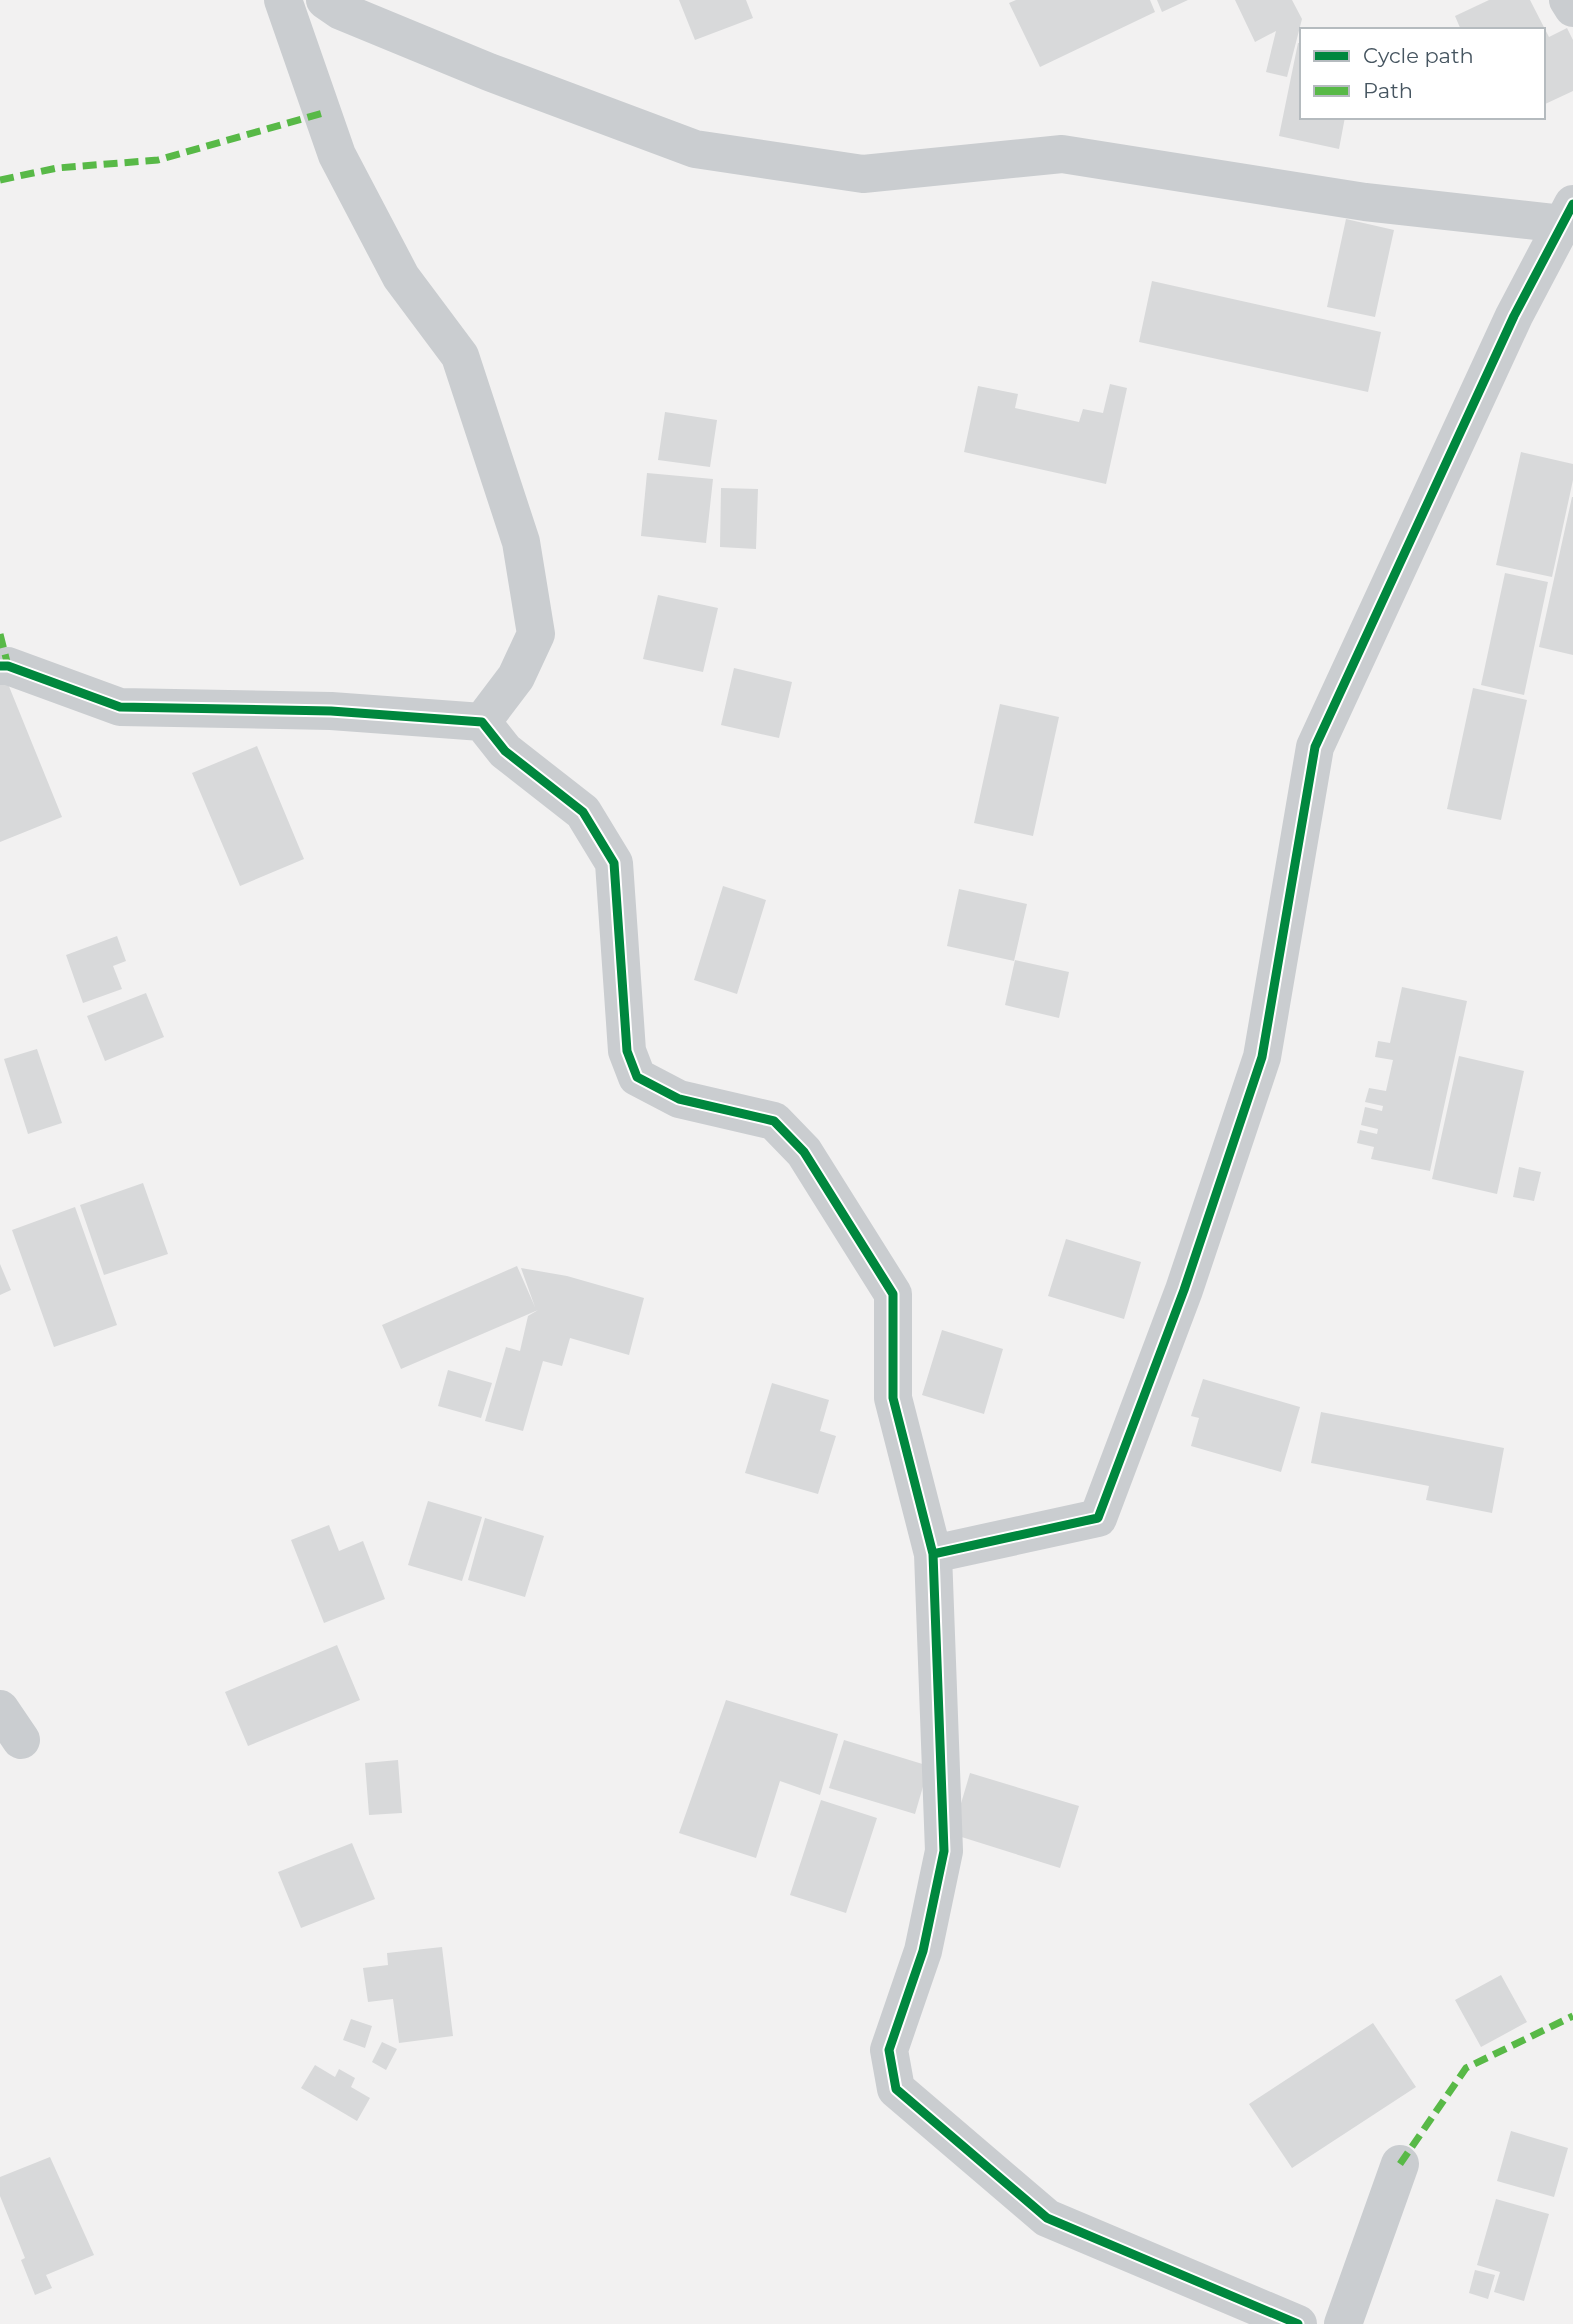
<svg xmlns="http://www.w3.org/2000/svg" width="1573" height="2324" font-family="Montserrat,sans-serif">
<rect width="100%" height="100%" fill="#f2f1f1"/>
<!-- building -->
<path fill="#d8d9da" d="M679,0h67l7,18 -58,22z
M1016,0h134l5,12 -115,55 -31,-64z
M1157,0h31l-26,12z
M1235,0h57l10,19 -15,58 -21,-5 10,-41 -21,11z
M1489,0h41l19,37 18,-9 6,12v51l-30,14v-75h-82l-6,-14z
M1298,43h4v74h43l-6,32 -60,-13z
M1346,219l48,11 -19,87 -48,-10z
M1152,281l229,51 -13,60 -229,-50z
M1110,384l17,4 -21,96 -142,-32 14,-66 40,8 -3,14 64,14 4,-13 20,4z
M665,412l52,8 -7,47 -52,-7z
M1521,452l52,12v16l-21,97 -56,-12z
M647,473l66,6 -7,64 -65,-7z
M721,488l37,1 -2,60 -36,-2z
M1572,497h1v158l-34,-8z
M1505,573l43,9 -24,113 -43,-10z
M658,595l60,13 -15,64 -60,-13z
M734,668l58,14 -13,56 -58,-13z
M6,679l56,138 -62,25v-161z
M1473,688l54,12 -26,120 -54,-11z
M1000,704l59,13 -26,119 -59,-13z
M257,746l47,113 -64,27 -48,-113z
M723,886l43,14 -29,94 -43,-14z
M959,889l68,15 -13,57 -67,-15z
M117,936l9,25 -13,5 9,23 -39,14 -17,-48z
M1015,960l54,12 -10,46 -54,-13z
M1402,987l65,14 -37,170 -59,-12 3,-12 -17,-4 3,-13 17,4 1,-5 -17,-4 4,-18 17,4 1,-5 -18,-4 4,-14 17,3 7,-31 -18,-3 3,-16 12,2z
M146,993l18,44 -59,24 -18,-45z
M37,1049l25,74 -34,11 -24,-75z
M1459,1056l65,15 -27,123 -65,-15z
M1519,1167l22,5 -7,29 -21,-4z
M143,1183l25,71 -64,21 -24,-70z
M75,1207l42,118 -63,22 -42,-117z
M1066,1239l75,23 -17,57 -76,-23z
M0,1264l11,26 -11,5z
M517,1266l18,41 -14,-39 46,8 77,22 -15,57 -59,-17 -8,28 -19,-5 -20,70 -38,-10 21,-74 14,4 8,-35 10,-6 -137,59 -19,-44z
M942,1330l61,19 -19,65 -62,-19z
M448,1370l44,13 -11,35 -43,-12z
M1203,1379l97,28 -19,65 -90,-26 8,-28 -8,-2z
M772,1383l57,17 -9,31 16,5 -18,58 -73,-21z
M1321,1412l183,36 -12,65 -66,-13 3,-14 -118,-23z
M428,1501l54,16 -20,64 -54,-16z
M485,1518l59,18 -19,61 -57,-17z
M329,1525l10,26 24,-10 22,58 -61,24 -33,-83z
M337,1645l23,55 -112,46 -23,-54z
M726,1700l112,34 -18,61 -40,-14 -24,77 -77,-25z
M844,1740l85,26 -14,48 -86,-26z
M398,1760l4,53 -33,2 -4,-52z
M970,1773l109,33 -19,62 -108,-34z
M821,1800l56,18 -31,95 -56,-18z
M352,1843l23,56 -74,29 -23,-56z
M442,1947l11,89 -54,7 -6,-44 -25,3 -5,-34 25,-3 -1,-12z
M1501,1975l26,47 -46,25 -26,-47z
M351,2019l21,7 -7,22 -22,-8z
M1373,2023l43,64 -124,81 -43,-64z
M382,2042l15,7 -11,21 -14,-8z
M315,2065l20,12 4,-8 16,9 -4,9 19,11 -13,23 -56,-33z
M1511,2131l57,17 -14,49 -57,-16z
M50,2157l44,98 -48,20 6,13 -17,7 -14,-35 4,-2 -25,-62v-19z
M1496,2199l53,15 -25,87 -30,-9 6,-20 -23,-7z
M1475,2270l20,5 -7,24 -19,-6z"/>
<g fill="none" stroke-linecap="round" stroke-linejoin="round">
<!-- minor -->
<path stroke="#cacdd0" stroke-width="38" d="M283,0l54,155 64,122 59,79 61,186 15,92 -20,43 -34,45
M325,0l16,11 148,61 206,77 168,25 199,-20 303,48 208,23
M1568,0l5,8
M0,666h8l112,41 211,4 151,11 23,29 78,61 31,51 13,188 10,26 42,22 95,22 30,31 89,142v104l40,156 11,297 -21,100 -34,99 7,39 151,129 251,106
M933,1554l165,-36 86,-228 78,-233 53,-310 199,-431 59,-112
M0,1709l21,31
M1343,2324l57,-160"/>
<!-- quiet -->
<path stroke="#58b947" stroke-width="7" stroke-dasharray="14 7" stroke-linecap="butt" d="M0,180l57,-12 101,-8 165,-47
M0,634l8,32
M1400,2164l66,-96 107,-52"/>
<defs>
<path id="cycleway" d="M0,666h8l112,41 211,4 151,11 23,29 78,61 31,51 13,188 10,26 42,22 95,22 30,31 89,142v104l40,156 11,297 -21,100 -34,99 7,39 151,129 251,106
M933,1554l165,-36 86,-228 78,-233 53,-310 199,-431 59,-112"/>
</defs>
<!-- cycleway casing -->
<use href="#cycleway" stroke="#fff" stroke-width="13"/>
<!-- cycleway -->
<use href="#cycleway" stroke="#00873e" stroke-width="9"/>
</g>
<!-- legend -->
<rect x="1300" y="28" width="245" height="91" fill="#ffffff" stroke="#b5bbbf" stroke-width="2"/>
<rect x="1314" y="51" width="35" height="10" fill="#00873e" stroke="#b5bbbf" stroke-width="2"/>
<text x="1363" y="63" font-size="21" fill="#465560">Cycle path</text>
<rect x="1314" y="86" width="35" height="10" fill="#58b947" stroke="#b5bbbf" stroke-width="2"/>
<text x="1363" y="98" font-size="21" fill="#465560">Path</text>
</svg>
